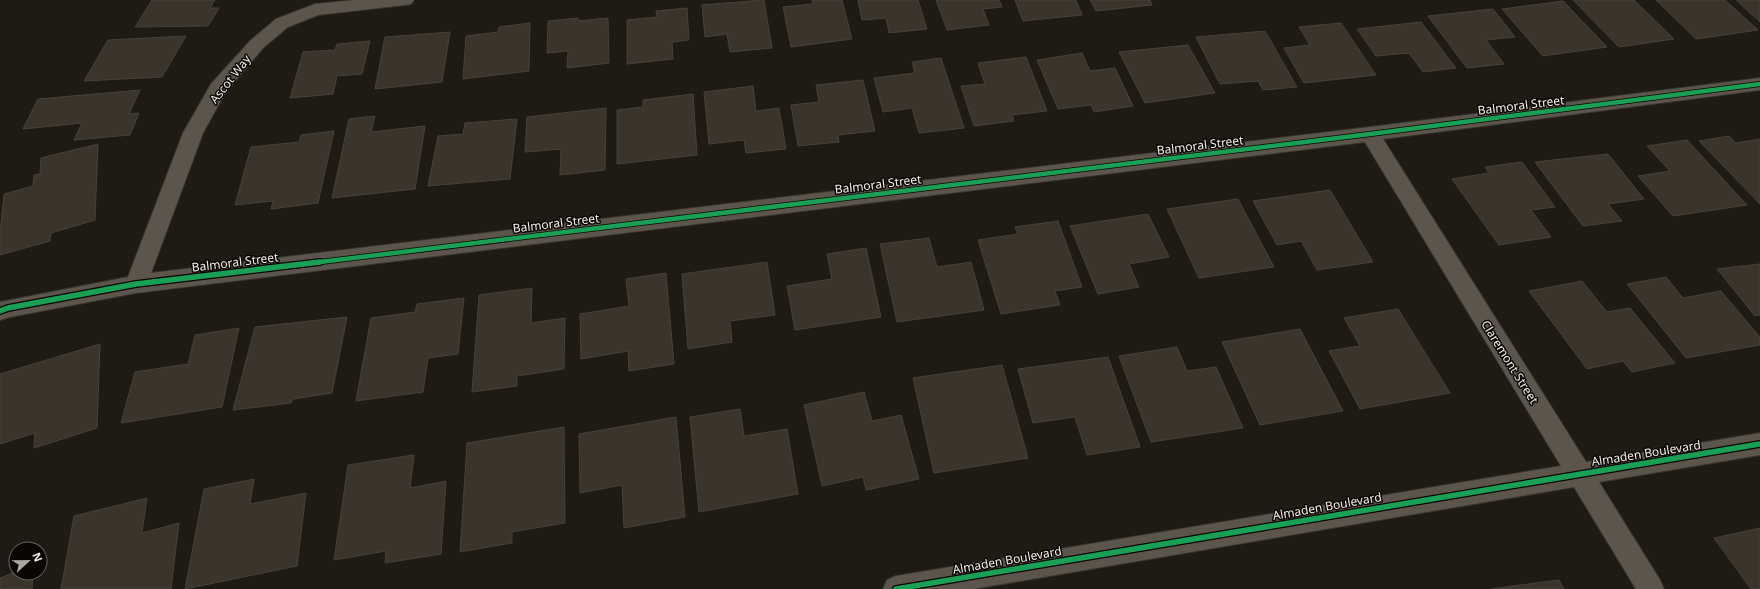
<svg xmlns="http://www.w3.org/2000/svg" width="1760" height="589" font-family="'Noto Sans',sans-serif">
<rect width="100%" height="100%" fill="#1f1a14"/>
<!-- building -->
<path fill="#3b342a" stroke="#46413b" d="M152,0h63l-5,8h9l-11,18 -73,1z
M764,0l8,48 -42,4 -3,-18 -22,3 -3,-32z
M812,0h30l10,39 -61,8 -8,-40 30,-3z
M858,0h60l9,29 -38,4 -3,-15 -24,2z
M936,0h63l3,7 -19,2 6,16 -42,5z
M1015,0h61l6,15 -59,6z
M1090,0h60l2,5 -56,6z
M1573,0h61l40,39 -55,8z
M1656,0h69l33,30 -62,9z
M1736,0h24v22z
M1563,1l44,46 -64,9 -41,-47z
M687,8l2,32 -17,2 1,17 -46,5v-44l30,-3 -1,-6z
M1493,9l22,28 -29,3 18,24 -37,4 -39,-52z
M578,18l1,3 29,-3 1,45 -42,5 1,-17 -21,2 1,-32z
M1421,22l35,46 -33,4 -14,-19 -33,3 -19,-27z
M530,23l-1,48 -66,8 3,-43 32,-4 1,-5z
M1341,23l35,52 -72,8 -20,-35 26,-3 -11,-18z
M1265,31l32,56 -34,3 -5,-9 -38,3 -24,-47z
M450,32l-8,50 -67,7 10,-52z
M186,36l-24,41 -78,4 24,-41z
M370,41l-8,33 -25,2 -4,18 -43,4 13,-46 32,-2 2,-6z
M1188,45l27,48 -70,10 -26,-51z
M1082,53l8,18 25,-3 18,38 -39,6 -3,-7 -33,4 -21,-49z
M1026,57l21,54 -35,4 2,6 -40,5 -13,-40 24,-2 -7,-21z
M941,58l23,70 -45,5 -7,-25 -29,4 -9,-34 41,-5 -3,-11z
M863,80l12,51 -37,4 1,7 -41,4 -7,-41 28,-3 -3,-17z
M753,86l3,25 23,-3 7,41 -40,4 -2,-13 -35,4 -5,-52z
M140,90l-11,24 10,-1 -9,22 -56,5 8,-17 -59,6 15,-30z
M693,94l4,61 -80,9v-54l26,-3v-7z
M606,108l-1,62 -45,5 1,-26 -36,3 2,-35z
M375,116l-4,16 54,-6 -10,63 -83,9 17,-79z
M517,119l-7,60 -82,7 10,-50 25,-2 2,-11z
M334,131l-16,72 -47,6 2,-8 -38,4 16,-58 48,-5 2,-7z
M1729,136l7,7 24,-4v65l-61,-63z
M1687,140l60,65 -74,11 -35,-40 32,-5 -23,-25z
M98,144l-3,76 -44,13 -1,8 -50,14v-22l4,-39 29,-8 1,-11 6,-1 1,-16z
M1608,154l36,45 -36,5 14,17 -39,5 -48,-64z
M1522,162l33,45 -24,3 20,27 -52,8 -47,-66 37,-6 -4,-6z
M1330,190l43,72 -56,8 -16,-29 -24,4 -24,-44z
M1238,199l36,68 -75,11 -32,-69z
M1148,214l21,43 -40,7 10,23 -41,7 -28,-68z
M1058,221l24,66 -27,4 5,14 -59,9 -23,-74 40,-6 -3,-7z
M929,238l8,29 34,-5 13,48 -87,12 -17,-78z
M866,248l15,69 -86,13 -8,-44 45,-7 -5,-25z
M767,262l8,53 -45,6 2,21 -44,7 -6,-75z
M1760,264v51l-5,1 -38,-47z
M666,273l8,91 -45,7 -1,-20 -47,8 -1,-45 49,-8 -3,-27z
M1666,277l17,21 38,-7 39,46v8l-74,13 -59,-74z
M1582,281l25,31 23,-4 45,55 -43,9 -9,-11 -36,8 -58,-78z
M532,288l-1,35 34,-5 -1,51 -47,7v10l-45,6 7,-97z
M464,298l-6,56 -30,4 -5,34 -67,9 15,-83 44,-6 2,-8z
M1398,309l52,84 -90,16 -31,-58 31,-5 -16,-28z
M347,317l-15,76 -39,6 -2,4 -58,7 22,-83z
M239,328l-17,79 -101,16 14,-51 53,-8 7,-29z
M1300,329l43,82 -83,14 -38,-83z
M100,344l-3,84 -63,20 1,-15 -35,11v-70z
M1177,347l10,24 29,-4 27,61 -92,14 -32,-86z
M1108,357l32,90 -53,8 -12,-38 -42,6 -15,-54z
M1002,365l26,93 -94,15 -21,-95z
M864,392l8,29 29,-6 18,64 -53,11 -3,-13 -41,9 -18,-81z
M740,409l4,27 43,-7 11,65 -99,18 -9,-95z
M676,417l9,100 -61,11 -2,-43 -42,8 -1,-59z
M564,427l1,96 -53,9v11l-52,9 7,-109z
M414,455l-4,33 36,-7 -5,73 -56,9 1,-12 -52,9 14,-95z
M254,479l-4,25 56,-11 -9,73 -112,23 19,-100z
M147,498l-5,35 37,-10 -8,66h-110l13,-73z
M1760,528v61h-9l-37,-51z
M16,572l17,1 -1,16h-32v-11z
M1559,580l5,9h-73z"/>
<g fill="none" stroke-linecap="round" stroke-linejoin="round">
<defs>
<path id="minor" d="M355,0h59l-3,4 -6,1 -87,10 -30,12 -25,21 -38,45 -22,40 -52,140 1219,-146 390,-49v12l-377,49 203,323 174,-29v22l-161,27 61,98 4,9h-28l-62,-102 -601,102h-90l4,-9 9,-4 665,-110 -196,-324 -1229,151 -126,24 -10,3v-18l128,-25 55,-144 28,-49 40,-44 25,-21 39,-15z"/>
</defs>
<!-- minor casing -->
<use href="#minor" stroke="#38342e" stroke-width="2"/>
<!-- minor -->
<use href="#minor" fill="#5c554c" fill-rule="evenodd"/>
<defs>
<path id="cycleway-far1" d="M312,263l1058,-129 390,-50"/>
<path id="cycleway" d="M0,311l8,-3 128,-24 184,-22
M896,589l864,-145"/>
</defs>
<!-- cycleway-far1 casing -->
<use href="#cycleway-far1" stroke="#0a0603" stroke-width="6"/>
<!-- cycleway casing -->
<use href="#cycleway" stroke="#0a0603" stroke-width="8"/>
<!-- cycleway-far1 -->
<use href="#cycleway-far1" stroke="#1a9f57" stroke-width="4.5"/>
<!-- cycleway -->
<use href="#cycleway" stroke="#1a9f57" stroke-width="5.5"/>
</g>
<g text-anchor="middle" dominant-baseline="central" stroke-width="3" stroke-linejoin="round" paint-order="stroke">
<!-- street labels -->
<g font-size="12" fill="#f6f0e8" stroke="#0a0603">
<text transform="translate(230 79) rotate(-52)">Ascot Way</text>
<text transform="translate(1521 105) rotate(-7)">Balmoral Street</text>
<text transform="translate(1200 145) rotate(-7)">Balmoral Street</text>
<text transform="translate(878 184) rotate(-7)">Balmoral Street</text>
<text transform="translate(556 223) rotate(-7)">Balmoral Street</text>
<text transform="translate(235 262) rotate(-7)">Balmoral Street</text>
<text transform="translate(1510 362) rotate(58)">Claremont Street</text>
<text transform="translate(1646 453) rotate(-9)">Almaden Boulevard</text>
<text transform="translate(1327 506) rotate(-10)">Almaden Boulevard</text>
<text transform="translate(1007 560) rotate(-10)">Almaden Boulevard</text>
</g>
</g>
<!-- north arrow -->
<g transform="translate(28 561) rotate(68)"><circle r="19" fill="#0a0603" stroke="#68645f"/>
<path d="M0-3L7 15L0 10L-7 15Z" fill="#aba59e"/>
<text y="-6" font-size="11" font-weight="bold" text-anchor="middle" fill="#f6f0e8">N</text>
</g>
</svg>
